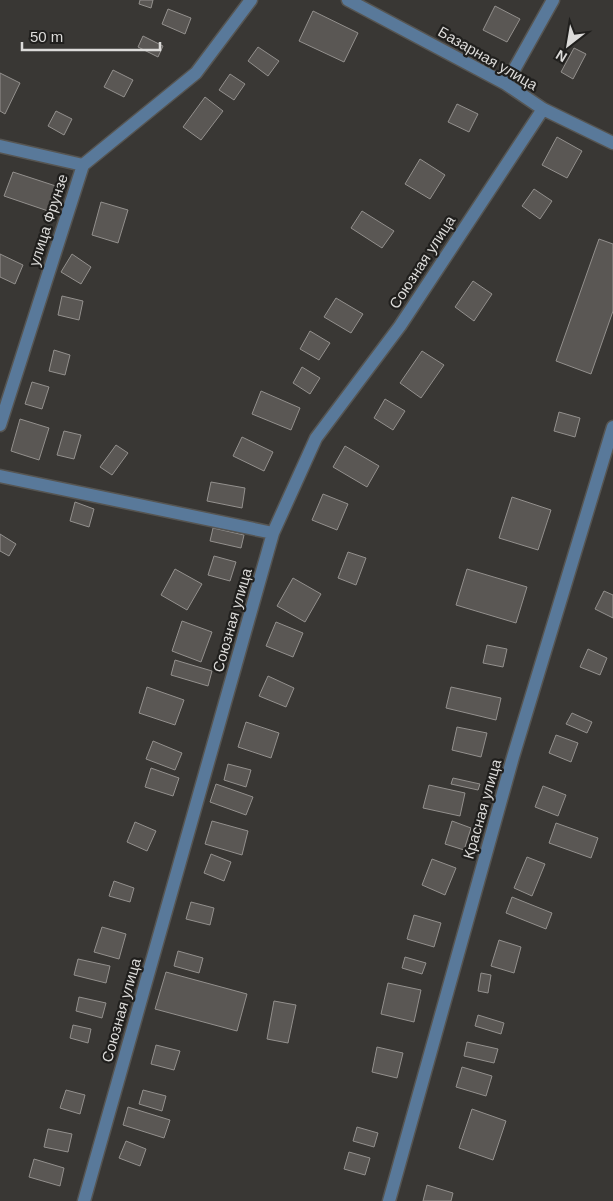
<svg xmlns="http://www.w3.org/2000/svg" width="613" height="1201" font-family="Helvetica,sans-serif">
<rect width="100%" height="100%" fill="#393734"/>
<!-- building -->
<path fill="#5a5754" stroke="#93908d" d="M140,0h13l-2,8 -12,-4z
M495,6l25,13 -13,23 -24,-12z
M168,9l23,9 -6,16 -23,-10z
M313,11l45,22 -14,29 -45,-21z
M143,36l20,10 -5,11 -20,-10z
M258,47l21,14 -11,15 -20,-15z
M574,48l12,6 -13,25 -12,-7z
M113,70l20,10 -9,17 -20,-10z
M0,73l20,10 -15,31 -5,-3z
M230,74l15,10 -11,16 -15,-10z
M205,97l18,14 -22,29 -18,-13z
M457,104l21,10 -9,18 -21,-10z
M56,111l16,8 -8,16 -16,-9z
M557,137l25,14 -15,27 -25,-13z
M420,159l25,16 -15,24 -25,-15z
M13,172l49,16 -8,25 -50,-17z
M534,189l18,12 -12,18 -18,-13z
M101,202l27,8 -10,33 -26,-8z
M362,211l32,20 -12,17 -31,-20z
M599,239l14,5v67l-22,63 -35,-13z
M0,254l23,11 -8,19 -15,-7z
M72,254l19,13 -10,17 -20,-12z
M473,281l19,13 -18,27 -19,-14z
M62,296l21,5 -4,19 -21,-5z
M336,298l27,16 -12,19 -27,-16z
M310,331l20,12 -11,17 -19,-11z
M54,350l16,5 -5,20 -16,-4z
M422,351l22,14 -23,33 -21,-15z
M302,367l18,11 -10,16 -17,-11z
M32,382l17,5 -7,22 -17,-5z
M261,391l39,17 -9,22 -39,-16z
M385,399l20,12 -12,19 -19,-12z
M559,412l21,6 -5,19 -21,-6z
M20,419l29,9 -10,32 -28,-9z
M64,431l17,4 -7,24 -17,-4z
M242,437l31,15 -9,19 -31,-15z
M116,445l12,8 -16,22 -12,-8z
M345,446l34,20 -12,21 -34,-20z
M211,482l34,6 -3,20 -35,-7z
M323,494l25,10 -11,26 -25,-10z
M512,497l39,13 -13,40 -39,-12z
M75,502l19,7 -5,18 -19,-6z
M213,528l31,7 -3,13 -31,-7z
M0,534l16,10 -7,12 -9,-5z
M348,552l18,6 -10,27 -18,-7z
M214,556l22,6 -6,19 -22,-6z
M175,569l27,15 -15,26 -26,-15z
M467,569l60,18 -11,36 -60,-18z
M293,578l28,16 -16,28 -28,-16z
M604,591l9,4v23l-18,-9z
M182,621l30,11 -11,30 -29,-11z
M276,622l27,11 -10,24 -27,-11z
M487,645l20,4 -4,18 -20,-4z
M588,649l19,9 -7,17 -20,-8z
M175,660l37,11 -4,15 -37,-11z
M268,676l26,12 -8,19 -27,-11z
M147,687l37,13 -9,25 -36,-12z
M451,687l50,11 -5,22 -50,-12z
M572,713l20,9 -5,11 -21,-9z
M246,722l33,11 -8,25 -33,-11z
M457,727l30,6 -6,24 -29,-7z
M556,735l22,8 -7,19 -22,-9z
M153,741l29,12 -7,17 -29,-11z
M228,764l23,6 -5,17 -22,-7z
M151,768l28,10 -6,18 -28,-9z
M453,778l27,6 -2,6 -27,-6z
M216,784l37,13 -7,18 -36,-13z
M429,785l36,8 -5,23 -37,-8z
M543,786l23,9 -8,21 -23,-9z
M212,821l36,10 -6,24 -37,-11z
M452,821l19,7 -7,22 -19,-6z
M135,822l21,9 -9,20 -20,-9z
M556,823l42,15 -7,20 -42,-15z
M211,854l20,8 -7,19 -20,-8z
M527,857l18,7 -13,32 -18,-8z
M432,859l24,9 -11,27 -23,-10z
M114,881l20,7 -4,14 -21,-6z
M512,897l40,16 -6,16 -40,-16z
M191,902l23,6 -4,17 -24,-6z
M414,915l27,8 -7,24 -27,-8z
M102,927l24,7 -7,25 -25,-7z
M499,940l22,7 -7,26 -23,-7z
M178,951l25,7 -4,15 -25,-7z
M405,957l21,6 -4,11 -20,-6z
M78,959l32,7 -4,17 -32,-8z
M166,972l81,22 -10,37 -82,-22z
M481,973l10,2 -3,18 -10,-2z
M388,983l33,7 -7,32 -33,-8z
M79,997l27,6 -4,15 -26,-7z
M274,1001l22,4 -8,38 -21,-4z
M478,1015l26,8 -3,11 -26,-8z
M73,1025l18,4 -3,14 -18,-5z
M467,1042l31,7 -4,14 -30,-7z
M156,1045l24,6 -6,19 -23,-6z
M377,1047l26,6 -6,25 -25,-6z
M462,1067l30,9 -6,20 -30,-9z
M66,1090l19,5 -5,19 -20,-6z
M143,1090l23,6 -4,15 -23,-7z
M128,1107l42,13 -6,18 -41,-13z
M472,1109l34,12 -13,39 -34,-12z
M357,1127l21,6 -4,14 -21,-6z
M48,1129l24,5 -4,18 -24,-5z
M126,1141l20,8 -6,17 -21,-8z
M349,1152l21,6 -5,17 -21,-6z
M34,1159l30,9 -4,18 -31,-9z
M427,1185l26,8 -2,8h-28z"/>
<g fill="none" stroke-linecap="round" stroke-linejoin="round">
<defs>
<path id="minor" d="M348,0l158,84 37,25 70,34
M506,84l47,-84
M0,146l83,19
M0,425l83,-260 113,-92 55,-73
M0,476l273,57
M84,1201l189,-668 43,-95 84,-112 143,-217
M389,1201l124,-444 100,-330"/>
</defs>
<!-- minor casing -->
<use href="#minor" stroke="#565552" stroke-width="15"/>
<!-- minor -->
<use href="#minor" stroke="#59799a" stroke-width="12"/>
</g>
<g text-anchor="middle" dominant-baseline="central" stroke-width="4.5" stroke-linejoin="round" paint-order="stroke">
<!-- street labels -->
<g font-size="15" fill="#dcdbd9" stroke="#201f1d">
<text transform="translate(488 58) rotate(30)">Базарная улица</text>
<text transform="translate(48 220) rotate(-72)">улица Фрунзе</text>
<text transform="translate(422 262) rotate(-57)">Союзная улица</text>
<text transform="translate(232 620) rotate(-74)">Союзная улица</text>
<text transform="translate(482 809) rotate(-74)">Красная улица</text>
<text transform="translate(121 1010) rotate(-74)">Союзная улица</text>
</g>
</g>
<!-- north arrow -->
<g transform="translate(568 45) rotate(211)" stroke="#201f1d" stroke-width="4" paint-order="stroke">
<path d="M0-4L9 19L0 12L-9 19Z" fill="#dcdbd9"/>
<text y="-8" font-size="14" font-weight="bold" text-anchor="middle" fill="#dcdbd9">N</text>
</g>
<!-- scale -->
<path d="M22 42v8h138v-8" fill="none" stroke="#dcdbd9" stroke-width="2.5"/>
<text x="30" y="42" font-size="15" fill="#dcdbd9" stroke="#201f1d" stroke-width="4" paint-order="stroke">50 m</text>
</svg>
